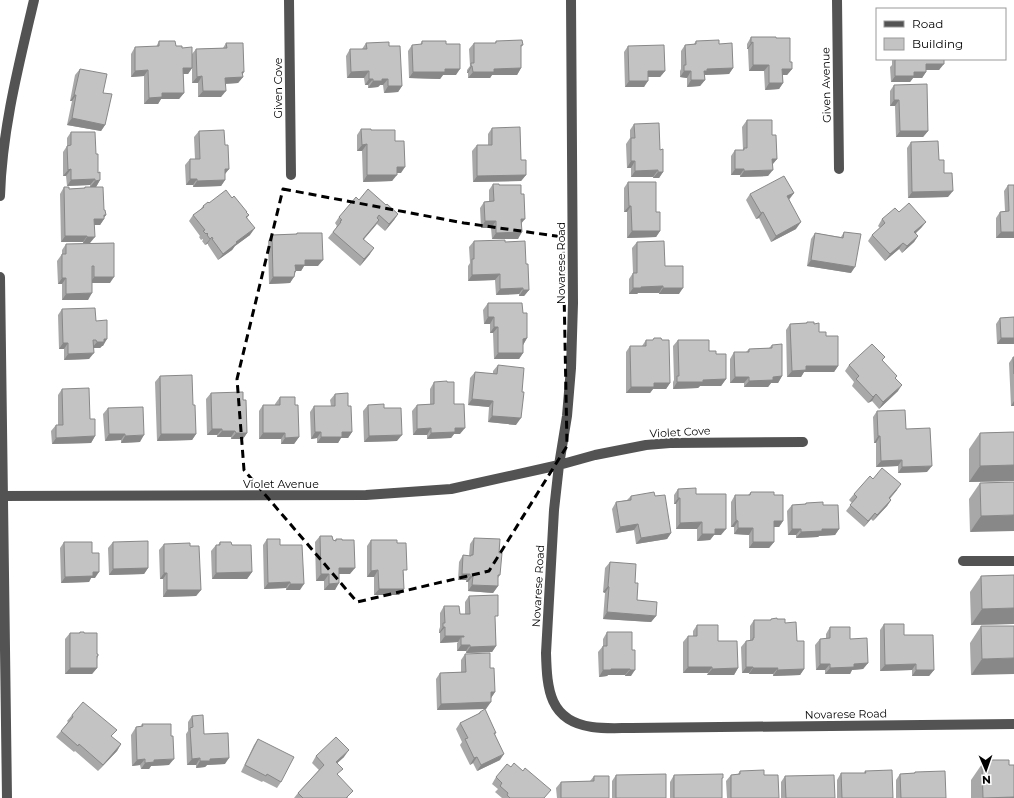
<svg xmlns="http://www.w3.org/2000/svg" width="1014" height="798" font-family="Montserrat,sans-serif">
<rect width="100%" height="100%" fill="#fff"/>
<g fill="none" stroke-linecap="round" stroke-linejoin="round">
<!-- minor -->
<path stroke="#535353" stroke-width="10" d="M289,0l2,175
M571,0l2,303 -2,65 -4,48 -8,49 -5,45 -8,143c1,36 3,68 46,74 13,2 27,1 40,1l382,-4
M837,0l2,169
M0,196c2,-67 19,-132 34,-196
M0,277l7,521
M0,496l366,-1 85,-6 108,-24 36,-10 51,-10 24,-2 133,-1
M963,561h51"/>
</g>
<!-- wall -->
<path fill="#a8a8a8" d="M751,37l25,1 14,24 2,7 -5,6h-4v8l-4,6 -14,1 -1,-19h-15l-1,-22h-1v-5z
M159,41l23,7 10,6 4,-5 27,-1 3,-5 17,34 -5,6 -13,1 -4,13h-23v-14h-6v-15l-4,6h-5l1,19 -5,6h-18l-3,5h-14v-28l-13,1v-23l4,-7h21z
M422,41l24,3 10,31h-13l-3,4 -31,-1 -1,-27 4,-6h8z
M496,41l27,4 -2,2v21l-4,7h-25l-2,3h-22v-5h-1v-3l3,-4 -1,-17 5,-6h21z
M696,41l23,3 14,24 -4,6 -24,1v5l-5,6 -13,1v-9l-7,-1v-6l1,-2v-18l4,-6 9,-1z
M366,43l23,3 13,40 -4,6 -14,1 -1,-8h-3l-2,2 -10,1v-3h-3l-1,-7h-17l-1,-22 4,-7h12z
M628,46l37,25 -5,6h-12l-4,10h-19l-1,-35z
M892,59h52l-5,11h-13v2l-4,6h-9l-3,4h-19l-1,-15 2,-2z
M80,69l23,24 2,32 -4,6 -34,-6 5,-24h-2l5,-26z
M894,85l34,46 -5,6h-27l-1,-31h-5v-15z
M747,120l25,15 5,24 -5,6 -4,11 -28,1v-2h-9v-19l4,-6h8l-1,-23z
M634,124l26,26 3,22 -4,6h-6v-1h-22v-9h-4l-1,-24 4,-6v-8z
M492,128l29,32 5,15 -5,6 -48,1 -1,-31 5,-6h11v-11z
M361,129l10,1 24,11 6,32h-4l-5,8 -29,1 -1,-31h-5v-16z
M199,131l26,14 4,24 -4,5v6l-4,6 -28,1v-2h-7l-1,-20 5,-6h5l-1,-22z
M71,132l25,22 2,19 2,7 -4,7h-6v-2l-23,1 -1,-10h-3v-24l4,-6v-8z
M911,142l28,18 5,13 4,24 -40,1 -1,-50z
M628,182l28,30 4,19 -4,6 -29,1v-26h-3v-24z
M493,184l6,1 23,38 -4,16h-26l-1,-11h-10l-1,-20 4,-6 5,-1v-11z
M1008,185l6,53h-18v-20l4,-6 5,-1 -1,-20z
M64,187l5,2 15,-1 1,-1 19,23 2,5 -2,2v2l-4,6h-6l-4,18h-7v-1h-22l-1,-48z
M794,193l-5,7 7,29 -25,13 -12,-24 -3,1 -10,-19 4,-6z
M232,198l15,14h-1l3,3 -2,3 3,17 -15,11 -3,4 -14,10 -10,-15v-1h-1l-2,1 -3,-4 1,-1v-1l-2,1 -2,-3 1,-1 -11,-15 4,-6 7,-5 3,-4 6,-3z
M359,200l27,5 12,9 -4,6 -9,11 -8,-7 -13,15 6,15 -10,12 -32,-28 8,-10v-1l1,-1 -2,-3 4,-6z
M882,219l44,3 -5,6 -5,5 2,3 -4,6 -12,11 -3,-4 -14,12 -17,-20 4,-6 8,-7 -2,-2z
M844,232l7,41 -44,-7 4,-27 4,-6 26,4z
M297,233l21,33h-14l-3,5h-5l-6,12 -21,1 -1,-43 4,-6 24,-1z
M474,241l31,1 21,22 3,26 -5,6h-5v-2l-23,1 -1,-15 -27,1v-15l2,-3 -1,-16z
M637,242l28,24 14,28h-20v-1h-21l-1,1h-8v-15l4,-6 -1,-25z
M114,243l-4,40h-18l-4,17h-26v-16h-4l-1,-23 5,-7v-4l4,-6z
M488,303l35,10 4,25 -4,7v8l-4,6h-25l-1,-26h-3v-9h-6l-1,-14z
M62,309l34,12 7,25h-1l-2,2h-7l-4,11 -25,1v-11h-5l-1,-34z
M1014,317v27h-17l-1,-20 4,-6z
M807,322l7,2 5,8 7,4 12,30 -4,6h-30l-3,5h-14l-1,-47 4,-6 16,-1z
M646,340l24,43 -4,6h-13l-3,4h-24v-41l4,-6h12z
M678,340l31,11 7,3 10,25 -5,7h-21l-2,2 -25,1v-7l1,-2 -1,-34z
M772,345l10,31 -4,7h-7l-3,4h-24v-4h-14v-24l4,-7h12l3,-3 20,-1z
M1013,357h1v49h-3l-2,-43z
M882,361l13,17 3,13 -19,18 -7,-8 -4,2 -16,-17 2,-4 -9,-11 4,-6z
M498,365l18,60 -28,-3 1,-15 -21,-2 2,-27 5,-6 18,2v-3z
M160,376l33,29 3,29 -4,6 -35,1 -2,-59z
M434,382h13l7,22 6,30h-6l-3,4 -24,1v-4h-14l-1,-24 5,-6 13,-1v-15z
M62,389l28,30 5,17 -4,7 -39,1 -1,-13 5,-6h2v-30z
M211,393l32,7 4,33 -4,6h-12v-2h-14v-2h-10l-1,-36z
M335,394l13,12 4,26 -4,6h-7l-3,5h-21v-5l-6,1 -1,-27 4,-6h17l-1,-6z
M280,397l15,8 4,32 -5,7h-13v-5h-22v-28l4,-6h12v-1z
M368,405l16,3 13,33 -33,1 -1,-31z
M108,408l32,34 -19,1v-3l-16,1 -2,-27z
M877,411l29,18 21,43 -29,1v-7l-22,1v-24h-2l-1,-26z
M1014,432v49l-45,1v-33l11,-16z
M873,479l24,11 -7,9 1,1 -4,6 -14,15 -2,-2 -7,8 -18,-16 6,-8 -3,-3 5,-6z
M1014,482l-44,50 -1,-33 11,-16z
M678,489l18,5 25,41h-7l-4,5 -13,1v-12h-21v-25h-2v-9z
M751,492l23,3 9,26 -4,6h-5v15l-5,6h-20v-13l-15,-1v-7h-3v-25l4,-7h13z
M631,496h24l16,37 -4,6 -31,5 -2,-14 -18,3 -4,-24 4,-7 11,-2z
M806,503l17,2 16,24 -4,6 -16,1 -1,1 -22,1v-3h-8l-1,-24 5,-6 13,-1z
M320,536l13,4 2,1 1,-2 14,35h-11l-4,16h-11v-9h-8l-1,-39z
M474,538l25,15 1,22 -2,3v8l-5,7 -25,-2v-9h-2v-2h-8l1,-18 4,-7 6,1 1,-12z
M267,539l13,6 20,45h-14v-2l-22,1 -1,-44z
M371,540l26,3 7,32 -5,20h-25v-18h-7v-31z
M64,542l28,11 3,25h-4l-2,4 -28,1 -1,-35z
M113,542l35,26 -4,6 -35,1 -1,-27z
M220,542l12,3 20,27 -5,7h-35l-1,-28 5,-6h2z
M164,544l26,2 11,44 -5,6 -33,1v-18h-3l-1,-29z
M610,562l25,21 2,17 19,16 -5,6 -48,-3 2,-26 -2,-1 2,-24z
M1014,575v49l-43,1 -1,-33 11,-16z
M469,596l26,24 1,26 -4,6 -26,1v-2h-9v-8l1,-1 -18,1v-10h-1v-3l1,-3v-14l4,-7 16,8h5v-12z
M771,619h6l8,4 12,18 7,28 -4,6 -27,1v-2h-24v-1h-7l-1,-26 5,-6h4v-15l4,-6h17z
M884,624l20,11 30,35 -5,6h-17v-6l-32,1v-41z
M697,625l21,16 20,27 -4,7h-27l1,-2h-25v-31l5,-6h5v-5z
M981,626h33l-43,49 -1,-32z
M830,627l20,12 18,24 -5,6 -11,1 -2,4h-25v-4h-9l-1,-25 5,-6h6v-5z
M80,632l4,1 14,23 -1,3v9l-5,6h-27v-35l5,-6h9z
M607,632h25l-1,44h-6v-1h-17l-1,1 -8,1 -1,-25 5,-6v-7z
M465,654l25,14 5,24 -4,6 -5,11 -49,1 -1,-31 4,-6 21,-1v-12z
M480,712l16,21 -1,1 5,26 -23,11 -4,-8 -3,2 -10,-20 2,-3 -6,-13 4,-6 18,-9z
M72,715l40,22 9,7 -4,7 -19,20 -23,-20 -1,1 -18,-15 5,-6 7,-9 -1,-1z
M192,716l12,18 21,30 -18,1 -2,2 -9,1v-3h-9l-1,-31 2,-3v-9z
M142,724l27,41 -18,1 -2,3h-8l-1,-4 -8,1 -1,-31 5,-8 5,-1z
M258,739l23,43 -4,6 -14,-7 -1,1 -21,-10 13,-27z
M316,756l28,1 -7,6 1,12 10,23h-54l4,-5 21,-23 -7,-7z
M987,760l22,5 5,33h-43v-18l11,-16h2z
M740,771l24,4 15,23h-52l-1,-17 5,-6 7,-1z
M865,771l28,27h-56v-18l4,-7h23z
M915,772l31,26h-50v-18l4,-6 14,-1z
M616,775l50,23h-54v-17z
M674,775l48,5v18h-52v-16z
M594,776l15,22h-52l-1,-10 5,-6 29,-1z
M785,776l50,22h-54v-16z
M496,777l49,21h-43l-7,-6 3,-3 -6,-5z"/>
<!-- shaded-wall -->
<path fill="#888" d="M753,42l-5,7h-1l4,-6z
M926,64h18l-5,6h-17z
M753,65h16l-5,6h-15z
M471,66h1l-4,7h-1z
M183,68h9l-4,6h-9z
M521,68l-4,7h-25l-2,3h-22l5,-6 21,-3z
M733,68l-4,6 -25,1v-4l3,-2z
M445,69h15l-4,6h-13l-3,4 -31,-1 4,-6z
M782,69h10l-5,6h-9z
M148,70l-4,6 -13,1 4,-6z
M369,71l-5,7h-17l4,-6z
M648,71h17l-5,6h-16z
M684,71h7l-4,7 -7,-1z
M242,72h2l-3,5h2l-5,6 -17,1 4,-6z
M914,72h12l-4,6h-9l-3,4h-19l4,-6z
M202,76l-4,7h-6l5,-6z
M369,79h4l-5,6h-3z
M382,79h6l-5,6h-3l-2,2 -10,1 5,-7z
M691,80h14l-5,6 -13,1z
M629,81h19l-4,6h-19z
M769,83h14l-4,6 -14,1z
M388,86h14l-4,6 -14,1z
M203,91h23l-5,6h-23z
M162,93h22l-5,6h-18l-3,5h-14l5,-6z
M74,95h2l-4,6h-2z
M894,100h5l-4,6h-5z
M72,118l33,7 -4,6 -34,-6z
M900,131h28l-5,6h-27z
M367,144l-5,7h-5l5,-6z
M772,159h5l-5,6z
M631,161h4l-4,7h-4z
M397,167h8l-4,6h-9z
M71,169l-5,7h-3l5,-6z
M225,169h4l-5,6z
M735,169h9l-4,6h-9z
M658,170l-5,7h-22l4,-6z
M773,170l-5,6 -28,1 4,-6z
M658,172h5l-4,6h-6z
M367,175h30l-5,6 -29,1z
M526,175l-5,6 -48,1 4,-6z
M95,179l-5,6 -23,1 4,-6z
M190,179h7l-4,6h-7z
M100,180l-4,7h-6l5,-6z
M225,180l-4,6 -28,1 4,-6z
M953,191l-5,6 -40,1 4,-6z
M794,193l-5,6 -6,4 4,-7z
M629,206h2l-4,6h-3z
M763,212l-4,6 -3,1 5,-6z
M398,214l-4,6 -9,11 4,-7z
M104,215h2l-3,4h1l-4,6h-10l4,-6z
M521,219h4l-5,6z
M379,220l-4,6 -16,19 4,-6z
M485,221h11l-5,7h-10z
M801,222l-5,7 -25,13 5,-6z
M926,222l-5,6 -11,10 4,-6z
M255,228l-5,7 -15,11 -3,4 -14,10 5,-6 13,-12z
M632,231h28l-4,6 -29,1z
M522,232l-4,7h-26l4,-6z
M1001,232h13v6h-18z
M65,236h22l-4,6h-22z
M918,236l-4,6 -12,11 5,-7z
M87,237h8l-5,6h-7z
M212,237l-5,7 -2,1 5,-6z
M903,243l-4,6 -14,12 5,-7z
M374,248l-4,6 -10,12 4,-7z
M305,260h18l-5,6h-14l-3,5h-5l-5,6 4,-12z
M811,260l44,7 -4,6 -44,-7z
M500,274l-5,6 -27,1 4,-6z
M94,277h20l-4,6h-20z
M273,277h21l-4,6 -21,1z
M62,278h4l-4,6h-4z
M663,286l-4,7h-21l-1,1h-8l4,-6 8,-1z
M523,288l-4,6 -23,1 4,-6z
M663,288h20l-4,6h-20z
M523,290h6l-5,6h-5z
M92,293l-4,7h-26l4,-6z
M488,317h6l-4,7h-6z
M494,327h4l-5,6h-3z
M527,338l-4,7v-6z
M1001,338h13v6h-17z
M104,339h3l-4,7h-1l-2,2h-8l5,-6z
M63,343h5l-4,6h-5z
M94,353l-5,6 -25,1 4,-6z
M498,353h25l-4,6h-25z
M806,366h32l-4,6h-30l-3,5h-14l5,-6z
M782,376l-4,7h-7l-3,4h-24l5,-6 24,-4z
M735,377h14l-5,6h-14z
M726,379l-5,7h-21l-2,2 -25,1 4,-7 26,-2z
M654,383h16l-4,6h-13l-3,4h-24l5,-6z
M902,385l-4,6 -19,18 4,-7z
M876,394l-4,7 -4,2 5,-6z
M472,399l21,2 -4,6 -21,-2z
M1014,401v5h-3z
M492,416l29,2 -5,7 -28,-3z
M431,428l-4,7h-14l4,-6z
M455,428h10l-5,6h-6l-3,4 -24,1 4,-6z
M212,429h10l-5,6h-10z
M222,431h13l-4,6h-14z
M315,432h6l-4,6 -6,1z
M342,432h10l-4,6h-7l-3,5h-21l4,-6z
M236,433h11l-4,6h-12z
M263,433h22l-4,6h-22z
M109,434h16l-4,6 -16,1z
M161,434h35l-4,6 -35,1z
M144,435l-4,7 -19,1 4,-7z
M402,435l-5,6 -33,1 5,-6z
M95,436l-4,7 -39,1 4,-6z
M878,436h2l-4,7h-2z
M299,437l-5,7h-13l4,-6z
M902,460l-4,6 -22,1 5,-6z
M1014,465v16l-45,1 11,-16z
M932,466l-5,6 -29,1 4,-6z
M901,484l-4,6 -13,14 5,-6z
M678,498h2l-4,6h-2z
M891,500l-4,6 -14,15 4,-6z
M875,513l-4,6 -7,8 4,-6z
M1014,515v16l-44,1 11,-16z
M736,520l2,1 -4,6h-3z
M774,521h9l-4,6h-10z
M702,522l-5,7h-21l4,-6z
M638,524l-4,6 -18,3 4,-6z
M738,528h15l-4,7 -15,-1z
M715,529h11l-5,6h-7l-4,5 -13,1 5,-7z
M792,529h9l-5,6h-8z
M822,529h17l-4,6 -16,1 -1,1 -22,1 5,-6z
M671,533l-4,6 -31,5 5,-6z
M753,542h21l-5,6h-20z
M148,568l-4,6 -35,1 4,-6z
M339,568h16l-5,6h-15z
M378,570l-4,7h-7l4,-6z
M93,572h6l-4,6h-4l-2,4 -28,1 4,-6z
M252,572l-5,7h-35l4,-6z
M164,573h3l-4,6h-3z
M321,574h8l-5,7h-8z
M462,574h8l-4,6h-8z
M470,576h3l-5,6h-2z
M290,582l-4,6 -22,1 4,-6z
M339,583l-4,7h-11l5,-6z
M290,584h14l-4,6h-14z
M472,585l26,1 -5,7 -25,-2z
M608,586l1,1 -4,6 -2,-1z
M379,589h25l-5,6h-25z
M167,590h34l-5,6 -33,1z
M1014,608v16l-43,1 11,-16z
M607,612l49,4 -5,6 -48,-3z
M443,627h2l-5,6h-1z
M445,636h19l-3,4v-3l-3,5 -18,1z
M461,645h9l-4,6h-9z
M496,646l-4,6 -26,1 4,-6z
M1014,658v16l-43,1 11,-16z
M868,663l-5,6 -11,1 -2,4h-25l5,-6 24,-4z
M820,664h10l-5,6h-9z
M916,664l-4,6 -32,1 5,-6z
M688,667h24l-4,6h-25z
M746,667h7l-4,6h-7z
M70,668h27l-5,6h-27z
M738,668l-4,7h-27l5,-6z
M753,668h25l-5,6h-24z
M611,669h19l-5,6h-17l-1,1 -8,1 4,-7z
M804,669l-4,6 -27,1 4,-6z
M630,670h5l-4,6h-6z
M916,670h18l-5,6h-17z
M491,692h4l-4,6z
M491,702l-5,7 -49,1 4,-6z
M121,744l-4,7 -19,20 5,-6z
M349,750l-5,7 -12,11 4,-6z
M504,754l-4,6 -23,11 4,-6z
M477,757l-4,6 -3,2 4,-7z
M200,758l-4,7h-9l5,-6z
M229,758l-4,6 -18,1 -2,2 -9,1 4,-7 10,-2z
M145,759l-5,6 -8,1 5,-6z
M174,759l-5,6 -18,1 -2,3h-8l4,-6 9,-3z
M1014,797v1h-32h1z"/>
<!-- building -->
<path fill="#c3c3c3" stroke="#888" d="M751,37h25v1h14v24h2v7h-10l1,14h-14v-18h-16v-23l-2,1z
M522,40l1,5h-2v23l-27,1v3h-21l-1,-6h-1v-3h3v-20h22v-2z
M719,40v4l13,-1 1,25 -26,1v2h-3l1,9h-14v-9h-7v-6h2l-1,-20 11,-1v-3z
M159,41h16l1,5h6v2l10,-1v21h-9l1,25h-22v4l-13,1 -1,-28 -13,1v-24l24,-1z
M422,41h24v3h14v25h-15v3h-32l-1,-27 10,-1z
M389,42v4h11l2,40h-14v-7h-6v2h-9v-2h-4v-8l-18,1 -1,-23h17l-1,-6z
M226,43h17l1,29h-2l1,5 -18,1 1,13h-23l-1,-15 -5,1 -1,-28 31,-1z
M664,45l1,26h-17v10h-19l-1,-35z
M896,59h48v5h-18v8h-12v4h-19v-16h1z
M80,69l27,5 -4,19 9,1 -7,31 -33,-7 4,-23h-2z
M927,84l1,47h-28l-1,-31h-5v-15z
M747,120h25v15h4l1,24h-5l1,11 -29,1v-2h-9v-19h9v-2h3z
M659,123l1,27 3,-1v23h-5v-2l-23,1v-10h-4v-23h4l-1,-14z
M520,127l1,33h5v15l-49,1v-31h15v-17z
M361,129h10v1h24v11h9l1,26h-8v8h-30v-31l-5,1z
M224,130l1,15h3l1,24h-4v11l-28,1v-2h-7v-20h10l-1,-28z
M71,132h24l1,22h2v19l2,-1v8l-5,1v-2l-24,1v-11l-3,1 -1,-24 4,-1z
M938,141l1,19h5v13h8l1,18 -41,1 -1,-50z
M784,176l10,17 -7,3 14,26 -25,14 -13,-24 -2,1 -11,-19z
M628,182h28v30h4v19h-28l-1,-25h-2z
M493,184h6v1h22v9h3l1,25h-4l1,13 -26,1v-12h-11l-1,-19 10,-1z
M1008,185h6v47h-13l-1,-20 9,-1z
M64,187h5v2l16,-1v-1h18l1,23h1l1,5h-2v4h-10l1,18h-8v-1h-22z
M368,189l18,16 1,-1 11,10 -9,10 -10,-9 -2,3 2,2 -16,19 11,9 -10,11 -31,-27 8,-10 -1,-1 2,-1 -3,-3 17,-20 3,3z
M226,190l6,8 2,-2 13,16h-1l3,3 -3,2 9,11 -19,14 1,1 -14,11 -11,-15h1l-1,-2 -2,2 -3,-4 1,-1 -1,-1 -1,1 -3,-3 2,-1 -12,-15 11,-8 -1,-1 5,-4 1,1z
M909,203l17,19 -12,10 4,4 -11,10 -4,-3 -13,11 -18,-19 13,-12 -3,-4 13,-11 4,4z
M844,232l17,2 -6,33 -44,-7 4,-27 28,5z
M297,233h25l1,27h-18v5h-10l1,6h-1l-1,6h-21l-1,-42 25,-1z
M505,240v2l20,-1 1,23h2l1,26h-6v-2l-23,1v-15l-28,1v-16h2v-18z
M664,241l1,25h18v22h-20v-2l-22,1v1h-8v-15h4v-31z
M114,243v34h-20v-11h-2v27l-26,1v-16h-4v-24h4v-10z
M488,303h34l1,10h4v25l-4,1v14h-25v-26h-4v-10h-6z
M95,308l1,13 11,-1v19h-3v3h-7l-1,-2h-3l1,13 -26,1v-11h-5l-1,-34z
M1014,317v21h-13l-1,-20z
M807,322h7v2l5,-1v9h7v4h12v30h-32v4l-14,1 -2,-47 17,-1z
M654,338h7l1,2h7l1,43h-16v4h-23l-1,-41h16v-6h7z
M678,340h31v11h7v3h10v25l-23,1v2h-26v-6h2z
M782,344v32l-9,1v3l-24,1v-4h-14l-1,-25h15v-3l23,-1v-3z
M872,344l13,13 -3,3 15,16 -2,2 7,7 -19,17 -7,-8 -3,3 -17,-18 3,-3 -10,-11z
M1013,357h1v17z
M498,365l26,3 -2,24h2l-3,26 -29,-2 1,-15 -21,-2 3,-27 22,2z
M192,375l1,30h2l1,29h-35l-1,-58z
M447,381v1h7v22h10l1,24h-10v4l-24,1v-5l-14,1v-24l17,-1v-22z
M89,388l1,31h5v17l-39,2v-13h7l-1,-36z
M243,392v8h3l1,33h-11l-1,-2h-13v-2h-10l-1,-36z
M348,393v13h3l1,26h-10v5h-21v-5h-6l-1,-26h21v-12z
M280,397h15v8h3l1,32 -14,1v-5h-22v-28h17z
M384,404v4h17l1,27 -33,1 -1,-31z
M143,407l1,28 -19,1v-2h-16l-1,-26z
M905,410l1,19 24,-1 2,38 -30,1v-7l-21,1 -1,-25h-2l-1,-25z
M1014,432v33l-34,1v-33z
M882,468l19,16 -12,14 2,2 -14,15 -2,-2 -7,8 -18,-16 7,-8 -3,-3 16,-18 3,3z
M1014,482v33l-33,1 -1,-33z
M696,488v6h30v35h-11v5h-13v-12l-22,1v-25h-2v-9z
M654,492l1,4 10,-1 6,38 -30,5 -3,-14 -18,3 -4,-25 15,-2v-4z
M751,492h23v3h9v26h-9v21h-21v-14h-15v-7l-2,-1 -1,-25h15z
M823,502v3h15l1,24h-17v2l-21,1v-3h-9v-24l14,-1v-1z
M320,536h12l1,4 3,1v-2h6v1h12l1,28h-16v15l-10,1v-10h-8z
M474,538l26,1 -1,14h3l-2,22h-2v11l-26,-1 1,-9h-3v-2h-8l1,-19 8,1v-1h2z
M267,539h13v6h22l2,39h-14v-2l-22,1z
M371,540h26v3h9l1,27h-4l1,19h-25l-1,-19 -7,1z
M148,541v27l-35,1v-27z
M64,542h28v11h7v19h-6v4l-28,1z
M220,542h11l1,3h19l1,27 -36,1v-28h4z
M190,543v3h9l2,44h-34v-17h-3v-29z
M610,562l26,2 -1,19h3l-1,17 20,2 -1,14 -49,-4 2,-25 -1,-1z
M1014,575v33l-32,1 -1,-33z
M498,595v21h-3l1,30 -26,1v-2h-9v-8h3v-1h-19v-9h-2v-4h2l-1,-17h15l1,8h10l-1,-18z
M777,618v1h8v4l11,-1 1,19h7v28l-27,1 1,-2h-25v-1h-7v-26l7,-1v-2h1v-18h17v-1z
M884,624h20v11h29l1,35h-18v-6l-31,1z
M697,625h21v16h19l1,27 -26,1v-2h-24v-31h9z
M981,626h33v32l-32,1z
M830,627h20v12l17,-1 1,25 -14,1v3l-24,1v-4h-10v-25l10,-1z
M80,632h4v1h13v21h1v2h-1v12h-27v-35h10z
M607,632h25v18h3v20h-5v-1h-19v1h-8v-24h4z
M490,653v15h4l1,24h-4v10l-50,2 -1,-31 26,-1 -1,-18z
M83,702l34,28 -6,6 10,8 -18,21 -24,-21 -1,2 -17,-15 12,-14 -1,-2z
M485,709l11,24h-2l10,21 -23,11 -4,-8 -3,1 -9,-19 3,-1 -8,-15 20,-10v-1z
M203,715l1,19 24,-1 1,25 -19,1v2h-10v-3l-8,1 -2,-31 3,-1 -1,-11z
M142,724h29v12h2l1,23 -20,1v2l-9,1v-4l-8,1 -1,-31v-2l7,-1z
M336,737l13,13 -13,12 7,7 -6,5 16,17 -7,7h-43l-5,-5 26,-28 -8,-9z
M258,739l36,18 -13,25 -14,-8 -1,2 -21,-11z
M987,760h22v5h5v32l-31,1 -1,-34h5z
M514,763l9,8 2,-3 26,22 -7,8h-34l-3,-3 1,-2 -8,-7 2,-3 -6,-6 11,-13 4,3z
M764,770v5h14l1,23h-48v-23l9,-1v-3z
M892,770l1,28h-51l-1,-25h25l-1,-2z
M945,771l1,27h-45l-1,-24 15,-1v-1z
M666,774v24h-50v-23z
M723,774v4h-1v20h-48v-23z
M834,775l1,23h-49l-1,-22z
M594,776h15v22h-48v-16l33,-1z"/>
<!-- marked area -->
<path fill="none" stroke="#000" stroke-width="3" stroke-dasharray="8 5" stroke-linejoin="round" d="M283,189l181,34 99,14 4,209 -78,125 -132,31 -113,-132 -7,-91z"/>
<g text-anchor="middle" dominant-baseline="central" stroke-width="4" stroke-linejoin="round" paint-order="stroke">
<!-- street labels -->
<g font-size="11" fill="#000" stroke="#fff">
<text transform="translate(826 85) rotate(-91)">Given Avenue</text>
<text transform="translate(278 88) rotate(-90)">Given Cove</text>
<text transform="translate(561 263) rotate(-90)">Novarese Road</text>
<text transform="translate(680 432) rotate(-3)">Violet Cove</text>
<text x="281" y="484">Violet Avenue</text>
<text transform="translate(538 586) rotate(-87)">Novarese Road</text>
<text transform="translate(846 714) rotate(-1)">Novarese Road</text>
</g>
</g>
<!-- legend -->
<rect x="876" y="8" width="130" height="52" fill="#ffffff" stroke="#999999"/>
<rect x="884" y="21" width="20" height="6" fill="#535353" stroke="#999999"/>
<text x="912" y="28" font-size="12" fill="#000000">Road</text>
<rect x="884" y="38" width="20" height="12" fill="#c3c3c3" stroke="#999999"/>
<text x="912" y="48" font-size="12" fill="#000000">Building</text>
<!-- north arrow -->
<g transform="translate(986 770) rotate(178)" stroke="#ffffff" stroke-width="3" paint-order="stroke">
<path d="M0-3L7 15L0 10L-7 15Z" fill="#000000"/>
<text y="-6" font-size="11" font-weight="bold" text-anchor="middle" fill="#000000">N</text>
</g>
</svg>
